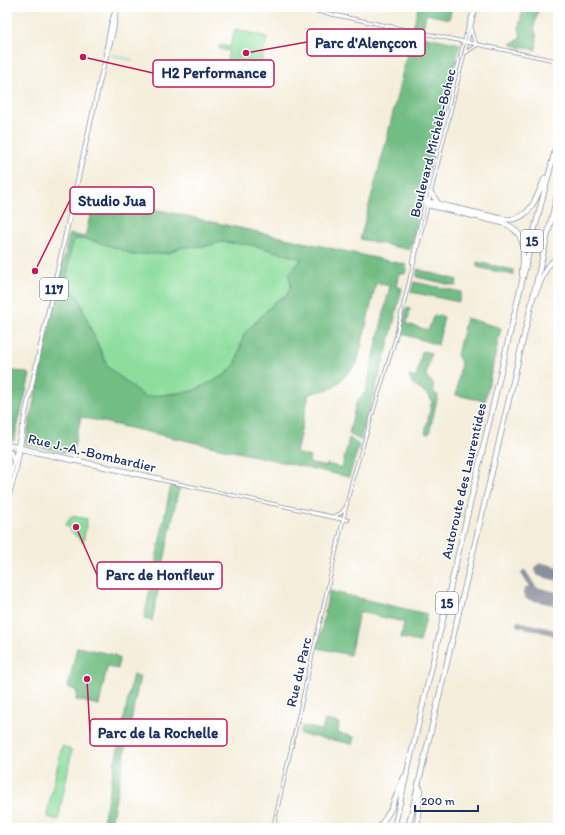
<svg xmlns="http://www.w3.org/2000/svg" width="565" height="835" font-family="Itim,sans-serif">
<rect width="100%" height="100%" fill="#fff"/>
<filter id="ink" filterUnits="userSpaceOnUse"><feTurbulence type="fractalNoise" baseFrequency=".025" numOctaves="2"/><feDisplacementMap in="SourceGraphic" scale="8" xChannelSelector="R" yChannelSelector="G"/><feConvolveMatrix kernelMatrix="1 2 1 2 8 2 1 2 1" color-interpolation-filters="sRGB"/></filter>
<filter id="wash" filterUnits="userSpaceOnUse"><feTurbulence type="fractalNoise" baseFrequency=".012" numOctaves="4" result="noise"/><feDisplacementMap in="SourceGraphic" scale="16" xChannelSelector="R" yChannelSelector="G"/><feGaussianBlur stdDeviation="0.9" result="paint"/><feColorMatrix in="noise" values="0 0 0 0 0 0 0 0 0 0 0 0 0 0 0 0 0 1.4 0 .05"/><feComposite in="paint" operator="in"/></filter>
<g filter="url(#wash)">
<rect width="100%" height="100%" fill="#f4eedb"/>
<!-- green -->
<path fill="#8dde9d" stroke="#54867e" d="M235,29l32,8 -7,30 -11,-3 -3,12 -21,-6 4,-19 -10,-2 1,-4 10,2z
M75,239l15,1 30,9 13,6 36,-2 13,-6 24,-1 16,-4 30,3 50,13 -13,16 2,11 -4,10 -11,6 -32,33 -8,29 -11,12 -32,16 -48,6 -37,-30 -19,-42 -11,-29 -7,-7 -4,-12 5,-34z
M72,516l15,3 -4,24 -18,-18z
M62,746l10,4 -14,70 -10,-3 1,-3 -2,-1z"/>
<!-- forest -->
<path fill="#72bd84" stroke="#467671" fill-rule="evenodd" d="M418,7h34l-3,12 -23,-5 -4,22 38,8 -50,206 -50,-11 26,-97z
M523,7h16l-5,20 3,11 -1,12 -13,-3 -2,1 -10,-4 10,-6 -2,-11z
M95,196l312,69 -2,9 -6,-1 -3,14 6,1 -14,58 -28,94 -11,-6 7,-31 10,-12 24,-105 -14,-3 -19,81 -24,24 -24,6 -13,59 14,4 -1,6 17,4 1,-3 15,4 7,-30 10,7 -10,32 -268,-60 -9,37 -47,-10 44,-210 16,3zM75,239l15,1 30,9 13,6 36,-2 13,-6 24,-1 16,-4 30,3 50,14 -13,15 2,11 -4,10 -11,6 -32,33 -8,29 -11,12 -32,16 -48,6 -37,-30 -19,-42 -11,-29 -7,-7 -4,-12 5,-34z
M477,262l36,8v5l-36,-8z
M417,269l40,11 -1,6 -39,-9z
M414,282l47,10 -2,10 -48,-10z
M406,308l4,1 -3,15 21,6 6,-15 10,2 -6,28 -38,-12z
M466,318l35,10 -16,73 -29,-6 5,-33 -4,-7z
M422,351l9,2 -5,23 7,7 1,10 4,2 -9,39 -4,-1 7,-32c-5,-13 -19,-9 -23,-25l7,2z
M12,371l13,1 5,3 -16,66 -7,-1v-67z
M171,484l9,3 -3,9 -25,125 -8,-2z
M329,591l98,23 -7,28 -19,-4 3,-16 -45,-10 -9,43 -32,-7z
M77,647l38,8v2l4,1 -1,11 -11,-2 -8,38 -23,-5 1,-9 -9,-4z
M133,674l7,2 -29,147 -8,-1z
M325,720l14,3 -1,10 16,4 -1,7 -53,-10 2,-8 20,4z"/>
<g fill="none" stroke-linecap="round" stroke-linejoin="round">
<!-- stream -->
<path stroke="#5cc9d0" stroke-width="1" d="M111,55l21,5"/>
<!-- taxiway -->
<path stroke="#888e9c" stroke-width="5.5" d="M524,573l10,16 -1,4
M519,624l33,8 6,3"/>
<!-- runway -->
<path stroke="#888e9c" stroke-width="14" d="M542,570l16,4
M530,593l28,6"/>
</g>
</g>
<g filter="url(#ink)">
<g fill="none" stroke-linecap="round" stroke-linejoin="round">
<defs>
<path id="tertiary" d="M296,7l262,54
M471,29l2,8 4,8
M465,53l12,-8
M412,262l7,-34 44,-183 11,-38
M7,444l153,34 2,2
M7,447l341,73
M311,513l34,7
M335,516l6,-3 4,-5
M273,828l79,-347 43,-141 72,-297 7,-28 4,-8"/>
<path id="primary" d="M106,51l5,-27 4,-13
M7,449l4,4 2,7
M7,491l15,-64
M7,500c10,-24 14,-53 17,-80l77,-344c5,-22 15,-45 15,-68"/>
<path id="motorway" d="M431,193l7,10
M425,201l78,18c27,4 33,-21 42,-41
M428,205l75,18c26,9 20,31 19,52
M558,211v17
M535,294l12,-27 11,-11
M379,828l12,-19 13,-32
M394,828l137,-585 27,-104
M408,828l150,-637
M417,828l3,-40"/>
</defs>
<!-- tertiary casing -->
<use href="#tertiary" stroke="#888e9c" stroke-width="4"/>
<!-- primary casing -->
<use href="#primary" stroke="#888e9c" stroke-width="5"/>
<!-- motorway casing -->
<use href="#motorway" stroke="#888e9c" stroke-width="6"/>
<!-- tertiary -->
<use href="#tertiary" stroke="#fff" stroke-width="2.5"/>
<!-- primary -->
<use href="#primary" stroke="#fff" stroke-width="3.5"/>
<!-- motorway -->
<use href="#motorway" stroke="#fff" stroke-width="4.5"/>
</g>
</g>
<g text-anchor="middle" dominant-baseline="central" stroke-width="3" stroke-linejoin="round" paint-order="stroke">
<!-- shield labels -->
<g fill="#fff" stroke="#5f6d8e" stroke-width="1">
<rect x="521" y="230" width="22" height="22" rx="3"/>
<rect x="40" y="278" width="28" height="22" rx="3"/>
<rect x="436" y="592" width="22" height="22" rx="3"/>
</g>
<g font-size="13" font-weight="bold" fill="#1b2f5e">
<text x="532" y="241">15</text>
<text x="54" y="289">117</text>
<text x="447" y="603">15</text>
</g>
<!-- street labels -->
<g font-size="14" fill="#1b2f5e" stroke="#fff">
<text transform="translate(433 143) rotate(-76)">Boulevard Michèle-Bohec</text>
<text transform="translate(92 453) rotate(13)">Rue J.-A.-Bombardier</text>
<text transform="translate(464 481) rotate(-77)">Autoroute des Laurentides</text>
<text transform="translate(299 672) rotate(-77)">Rue du Parc</text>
</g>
</g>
<!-- callouts -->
<path fill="none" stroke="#c2185b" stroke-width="1.5" d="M246 53L307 42M83 57L153 73M35 271L70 200M76 527L97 575M87 679L90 733"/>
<g fill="#c2185b" stroke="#fff" stroke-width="1.5">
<circle cx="246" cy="53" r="4"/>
<circle cx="83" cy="57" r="4"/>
<circle cx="35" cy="271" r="4"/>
<circle cx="76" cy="527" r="4"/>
<circle cx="87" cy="679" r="4"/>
</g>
<g fill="#fff" stroke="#c2185b" stroke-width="1.5">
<rect x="307" y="29" width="118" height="27" rx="4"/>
<rect x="153" y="60" width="121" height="27" rx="4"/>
<rect x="70" y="187" width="84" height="27" rx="4"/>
<rect x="97" y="562" width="125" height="27" rx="4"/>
<rect x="90" y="719" width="137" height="27" rx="4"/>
</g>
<g font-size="15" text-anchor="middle" font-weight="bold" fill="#1b2f5e">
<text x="366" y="48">Parc d'Alençcon</text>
<text x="214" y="78">H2 Performance</text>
<text x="112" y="206">Studio Jua</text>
<text x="160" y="580">Parc de Honfleur</text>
<text x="158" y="738">Parc de la Rochelle</text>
</g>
<!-- margin -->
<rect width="565" height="835" fill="none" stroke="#fff" stroke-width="24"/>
<!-- scale -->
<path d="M415 805v6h63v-6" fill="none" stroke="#1b2f5e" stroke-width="2"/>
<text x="421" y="805" font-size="12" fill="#1b2f5e" stroke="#ffffff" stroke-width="3" paint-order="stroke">200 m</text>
</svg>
